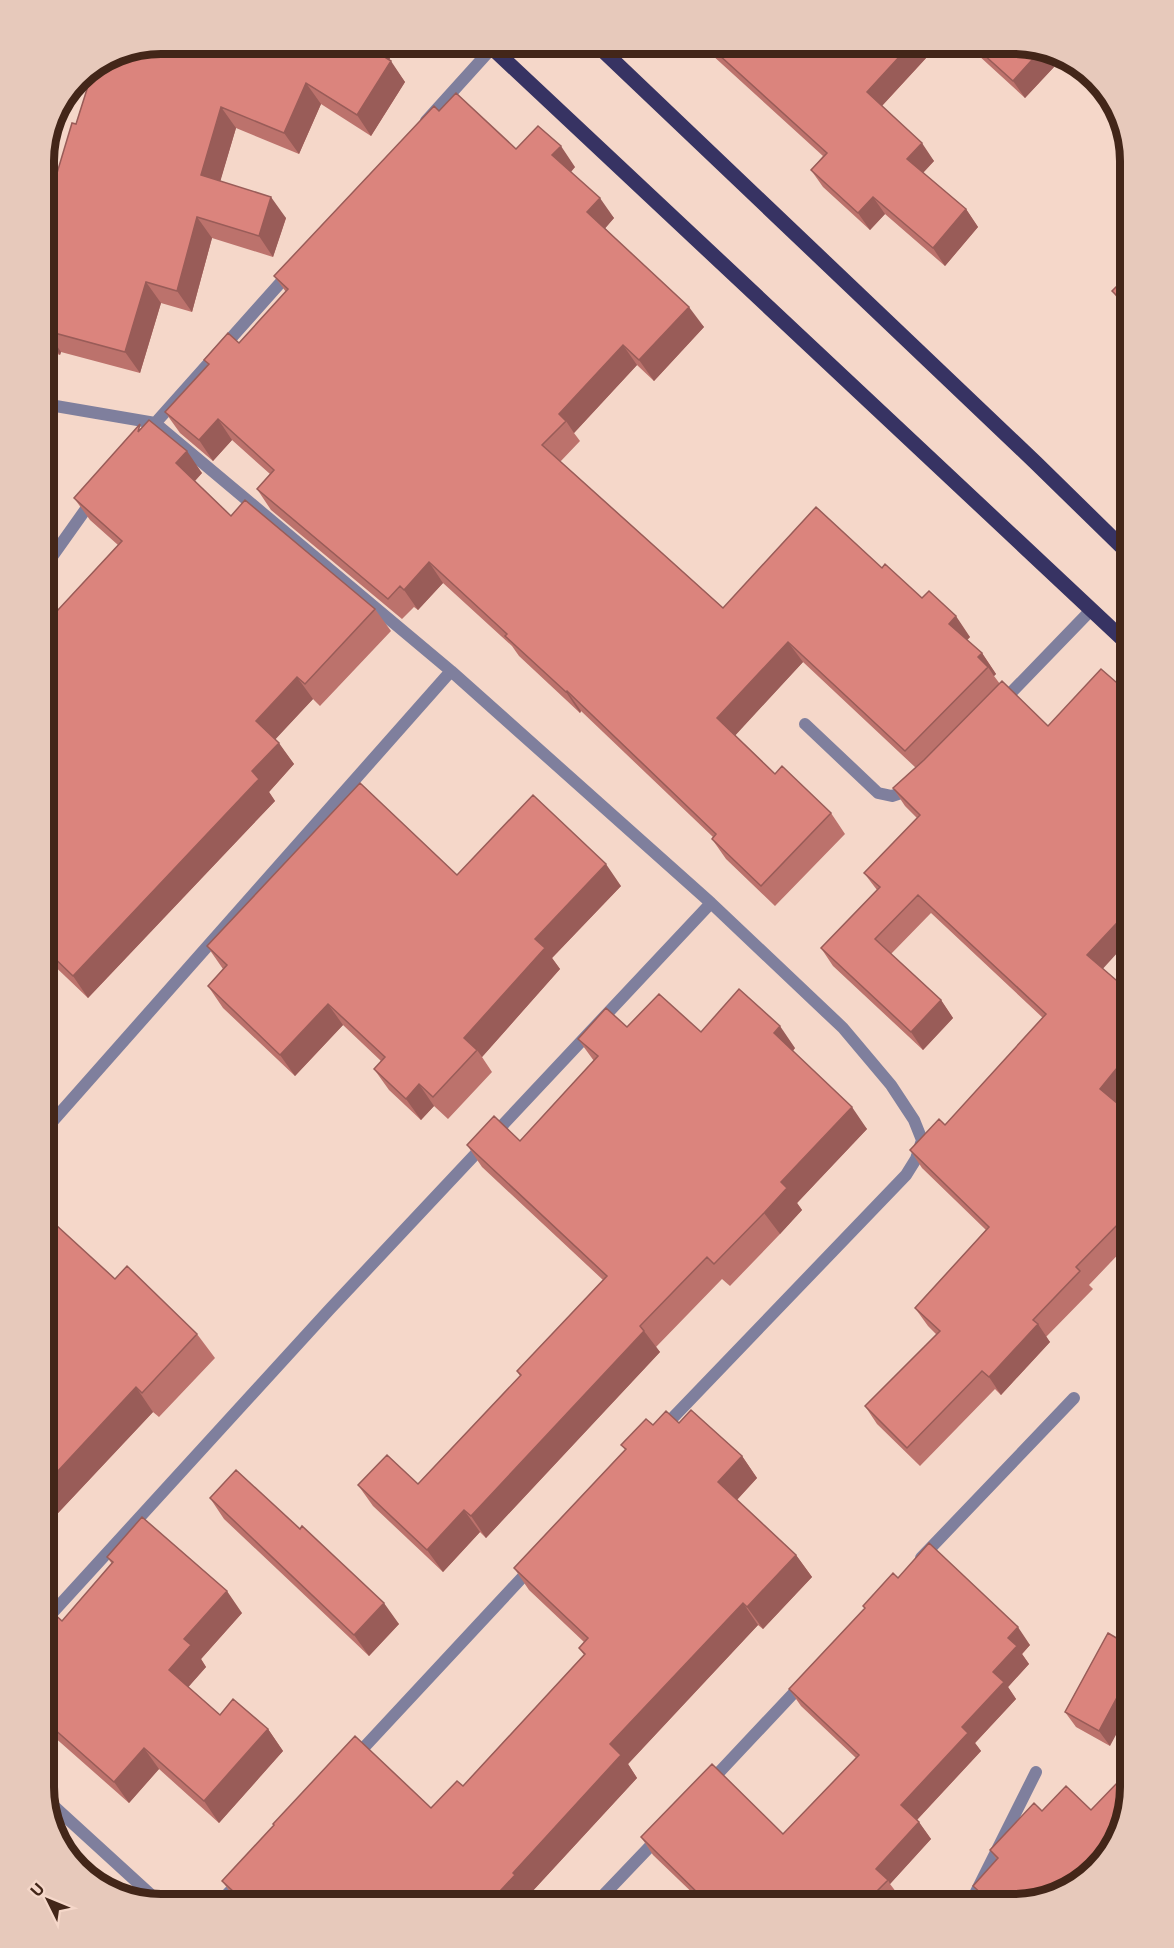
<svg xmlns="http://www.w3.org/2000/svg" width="1174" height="1948" font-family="'Public Sans',sans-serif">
<rect width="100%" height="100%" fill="#f5d7c9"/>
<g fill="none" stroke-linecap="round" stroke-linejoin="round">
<!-- minor -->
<path stroke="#7f7f9d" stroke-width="12" d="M426,121l66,-73
M44,404l111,19 296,248 260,232 132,125 48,57 23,35 8,20 -6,19 -10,16 -243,253
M150,429l140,-157
M44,568l49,-69
M1001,703l91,-94
M805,724l73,69 14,3 18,-6
M44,1131l407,-460
M921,1558l153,-160
M44,1622l285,-312 382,-407
M356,1756l176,-189
M709,1783l95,-101
M46,1799l115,105
M218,1904l22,-23
M595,1904l63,-66
M970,1904l66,-132"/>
<!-- primary -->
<path stroke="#373363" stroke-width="15" d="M488,44l642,602
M596,44l440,419 94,92"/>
</g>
<!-- wall -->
<path fill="#bc726c" d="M161,44h225l7,9 -4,7 16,22 -34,54 -50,-32 -22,50 -63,-26 -16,53 66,37 -13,39 -61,-19 -20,74 -31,-9 -21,70 -79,-21 -1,3 -16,-6v-180l13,4 19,-49 17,-54 -3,-1 26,-17z
M700,44h239l-57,62 52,55 -11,12 43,36 12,18 -33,39 -60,-52 -15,16 -47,-43 -12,-17 12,-14z
M966,44h55l22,7 11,16 -29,31z
M439,111l77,38 59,18 -4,5 43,46 -9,10 99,99 -50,54 -17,-16 -63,68 6,8 -20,21 163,146 159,-40 40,30 48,39 -3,3 15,13 14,21 -2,2 6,8 103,285 27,23v93l-14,18 14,11v128l-41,43 4,4 -47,48 4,5 -49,53 -6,-6 -75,77 -43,-42 -12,-18 72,-71 -9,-9 -13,-18 71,-78 -64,-62 -12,-18 35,-25 98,-107 -112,-105 -40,41 50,46 12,18 -30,32 -90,-84 -12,-18 56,-58 -13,-17 53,-55 -12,-12 -12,-18 23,-20 -113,-106 -68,73 40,39 56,39 14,21 -70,72 -49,-47 -14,-20 1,-2 -132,-126 -1,2 -61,-57 -7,-10 -69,-63 -25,27 -4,-3 -12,12 -131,-109 -14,-21 13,-15 -38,-34 -19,21 -33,-28 -15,-21 43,-47 -4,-5 35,-17 47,-51 -12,-16z
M1131,272v45l-19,-26z
M142,427l60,46 -7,8 36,35 144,93 16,22 -71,75 -7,-7 -38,40 19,25 -25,28 6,9 -187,197 -44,-42v-331l74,-80 -28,-25 -16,-22z
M457,875l164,11 -69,72 8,11 -78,88 10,15 -44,47 -14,-13 -13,14 -32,-30 -15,-21 7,-8 -38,-36 -48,51 -72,-68 -15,-22 15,-17 -16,-23z
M627,1027l74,5 94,16 -2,3 74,78 -70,74 5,7 -22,24 -50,52 -8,-7 -66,68 4,5 -174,186 -6,-6 -37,40 -70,-66 -15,-21 60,-1 102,-108 -3,-5 86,-91 -121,-113 -15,-22 53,-4 74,-80 -16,-22z
M115,1279l82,55 18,24 -56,59 -6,-5 -109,116z
M679,1423l63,33 15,22 -20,22 59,55 16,22 -49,52 -5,-4 -130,139 9,14 -108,117 2,2 -7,7h-285l-17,-23 52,-55 -1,-2 158,-16 32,-22 121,-131 -5,-7 5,-6 -55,-52 -15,-22 111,-118 -4,-5 32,-20z
M210,1498l189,126 -30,32 -145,-137z
M107,1557l135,56 -41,46 5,8 -18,20 32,28 48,14 15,22 -64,72 -60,-54 -30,34 -85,-75v-109l18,2 50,-57z
M898,1578l132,67 -8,9 7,10 -21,23 8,12 -41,44 6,8 -64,69 14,19 -41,45 10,13 -7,7h-189l-51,-49 -12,-18 142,-3 73,-76 -55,-52 -12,-17 76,-81 -2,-2z
M1108,1633l2,113 -34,-19 -11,-15z
M1091,1810l-78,95 -27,-1 -13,-18 24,-26 -7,-10 52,-39z"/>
<!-- shaded-wall -->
<path fill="#995c58" d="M371,44h15l7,9 -9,15 -15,-21z
M911,44h28l-60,65 -12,-17z
M1041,50l2,1 11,16 -29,31 -12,-17z
M391,61l14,21 -34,54 -14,-21z
M306,83l15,21 -22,50 -15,-21z
M221,107l15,21 -20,68 -15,-21z
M922,143l12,18 -15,16 -12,-18z
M561,146l14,21 -8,9 -15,-21z
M271,197l15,21 -13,39 -14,-21z
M873,197l12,17 -15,16 -12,-17z
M600,198l14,20 -12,14 -15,-20z
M966,209l12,18 -33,39 -12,-18z
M197,217l15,21 -20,74 -15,-21z
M146,282l15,21 -21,70 -15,-21z
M689,307l15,20 -50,54 -15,-21z
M47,331l14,21 -1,3 -14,-21z
M623,345l14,20 -63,68 -8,-12 -7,-7z
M218,419l14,21 -19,21 -14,-21z
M187,451l15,22 -11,12 -15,-22z
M429,562l14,21 -25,27 -14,-20z
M956,616l14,21 -7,7 -14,-20z
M788,642l15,20 -71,77 -15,-21z
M982,653l14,21 -2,2 -6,-9 -10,-10z
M297,677l16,22 -41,44 -16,-22z
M567,691l14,20 -1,2 -14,-21z
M279,743l15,21 -25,28 6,9 -187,197 -15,-22 179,-205z
M606,864l15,22 -69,72 8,11 -78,88 -5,-7 -13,-12 71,-99z
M1130,909v30l-31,34 -12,-18z
M941,1000l12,18 -30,32 -12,-18z
M328,1004l15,21 -48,51 -15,-21z
M780,1026l15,22 -6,7 -15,-22z
M1130,1052v33l-18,22 -12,-18z
M419,1084l15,22 -13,14 -15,-21z
M852,1107l15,22 -70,74 5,7 -22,24 -16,-21 17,-31z
M1038,1324l12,18 -49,53 -12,-18z
M644,1331l16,21 -174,186 -15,-22z
M136,1387l17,25 -109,116v-42z
M742,1456l15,22 -24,26 -15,-22z
M464,1510l16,22 -37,40 -16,-22z
M44,1534l14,21 -14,15z
M796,1555l16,22 -49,52 -16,-22z
M227,1591l15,22 -41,46 5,8 -22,25 -15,-22 15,-31z
M384,1603l15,21 -30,32 -15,-21z
M743,1603l15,22 -130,139 9,14 -108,117 2,2 -7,7h-36l25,-31 97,-129z
M1018,1627l12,18 -8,9 7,10 -21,23 8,12 -41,44 6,8 -67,72 -13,-18 61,-78 31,-55 15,-34z
M1130,1673v36l-20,37 -11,-15z
M268,1729l15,22 -64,72 -15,-22z
M144,1748l15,21 -30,34 -15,-21z
M919,1822l12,17 -41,45 -2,-4 -12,-11z
M64,1834l14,21 -3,4 -15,-21z"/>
<!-- building -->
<path fill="#db847d" stroke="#995c58" stroke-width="1.5" d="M161,44h210l-2,3 22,14 -34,54 -51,-32 -22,50 -63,-26 -20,68 70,22 -12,39 -62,-19 -20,74 -31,-9 -21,70 -78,-21 -1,3 -2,-1v-164l13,4 15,-50 4,1 18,-57 22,-15z
M707,44h204l-44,48 55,51 -15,16 59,50 -33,39 -60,-51 -15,16 -47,-43 16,-17z
M972,44h49l20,6 -28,31z
M456,93l60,56 22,-23 23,20 -9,9 48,43 -13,14 102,95 -50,53 -16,-15 -64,69 7,7 -24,24 181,163 93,-101 66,61 3,-4 37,34 7,-7 27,25 -7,8 33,29 -4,4 10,10 -83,84 -117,-109 -71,76 58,56 7,-8 49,47 -70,73 -49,-47 4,-5 -149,-143 -1,1 -61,-56 2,-2 -78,-72 -25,28 -4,-4 -12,13 -131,-110 17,-19 -56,-51 -19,21 -34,-28 44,-48 -5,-4 24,-27 11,10 49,-54 -14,-13 160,-170 5,5z
M1131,272v37l-19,-18z
M149,420l38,31 -11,12 55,53 14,-16 130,109 -70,75 -8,-7 -41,44 23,22 -27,28 7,8 -186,197 -29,-28v-323l78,-84 -48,-43 66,-74 -2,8z
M1101,669l30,26 -1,215v-1l-43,46 43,37v60l-30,37 30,25v101l-2,-1 -52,53 4,4 -47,49 5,4 -49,53 -7,-6 -75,77 -42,-42 75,-75 -25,-23 74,-81 -79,-77 29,-31 6,6 101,-111 -128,-119 -43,44 66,61 -30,32 -90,-84 59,-61 -16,-14 56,-58 -27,-27 31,-28 78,-79 46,45z
M360,783l97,92 76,-80 73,69 -71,75 10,9 -81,90 13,12 -44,47 -14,-13 -13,15 -32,-30 11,-12 -57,-53 -48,51 -72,-69 19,-21 -20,-19z
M739,989l41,37 -6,7 78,74 -71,75 6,6 -23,25 -50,51 -7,-7 -67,69 4,5 -173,185 -7,-6 -37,40 -69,-65 29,-30 31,29 103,-109 -4,-4 90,-95 -140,-131 27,-29 26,25 78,-85 -20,-17 28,-31 21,19 32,-33 42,38z
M44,1214l71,65 12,-13 70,68 -55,59 -6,-6 -92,99z
M691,1410l51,46 -24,26 78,73 -49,52 -4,-4 -133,141 11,11 -108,118 2,2 -27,29h-241l-25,-23 52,-56 -1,-1 82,-88 76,72 26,-27 6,5 122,-132 -6,-6 9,-10 -74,-70 112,-119 -5,-4 25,-26 7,6 13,-14 13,12z
M236,1470l64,59 2,-3 82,77 -30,32 -144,-137z
M142,1517l85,74 -43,48 7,6 -22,25 51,45 13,-16 35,30 -64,72 -60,-53 -30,34 -70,-62v-101l7,-8 11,10 51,-59 -6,-5z
M929,1543l89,84 -10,11 9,8 -24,26 11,10 -42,45 6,6 -67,72 18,17 -43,47 12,11 -24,24h-155l-68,-67 71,-73 71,70 76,-79 -70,-66 76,-81 -2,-2 30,-33 5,5z
M1108,1633l22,13v27l-31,58 -34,-19z
M1118,1782l11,10 -18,60 -46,41 -52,12 -20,-1 -20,-18 25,-28 -8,-8 44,-47 8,8 24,-25 25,24z
M52,1822l12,12 -4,4 56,54 -20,-7 -41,-46z"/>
<!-- crop -->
<path d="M0 0H1174V1948H0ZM161 54H1013A107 107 0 0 1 1120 161V1787A107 107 0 0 1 1013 1894H161A107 107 0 0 1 54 1787V161A107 107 0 0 1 161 54Z" fill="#e7c9bb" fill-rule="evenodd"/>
<path fill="none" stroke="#432619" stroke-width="8" d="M161 54H1013A107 107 0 0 1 1120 161V1787A107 107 0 0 1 1013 1894H161A107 107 0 0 1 54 1787V161A107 107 0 0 1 161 54Z"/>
<!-- north arrow -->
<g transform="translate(48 1900) rotate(313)" stroke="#f5d7c9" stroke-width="4.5" paint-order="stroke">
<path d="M0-4.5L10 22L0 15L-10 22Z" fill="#432619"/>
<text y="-9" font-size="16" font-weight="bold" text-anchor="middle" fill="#432619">U</text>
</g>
</svg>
